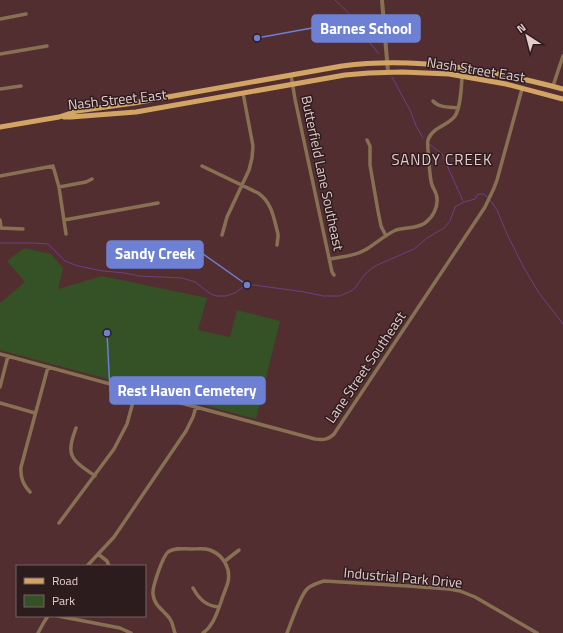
<svg xmlns="http://www.w3.org/2000/svg" width="563" height="633" font-family="'Titillium Web',sans-serif">
<rect width="100%" height="100%" fill="#532e31"/>
<!-- green -->
<path fill="#355126" d="M24,248l27,6 12,14 -5,21 44,-13 105,22 -9,32 32,7 7,-27 43,11 -24,98 -256,-69v-47l25,-21 -18,-21z"/>
<g fill="none" stroke-linecap="round" stroke-linejoin="round">
<!-- stream -->
<path stroke="#6e3f81" stroke-width="1" d="M335,0l19,18 7,15 10,11 8,10
M392,77l19,35 5,14 7,12
M429,144l13,10 21,47
M490,200l7,10 10,24 17,34 15,25 24,31
M0,243h33l15,1 17,17 13,5 25,5 22,2 14,3 43,2 13,4 16,12 6,2h9l9,-3 9,-7 3,-1h7l51,7 18,4h17l11,-5 4,-3 10,-14 10,-8 39,-17 13,-11 17,-10 6,-7 5,-14 9,-5 11,-3 3,-5h6l4,4"/>
<!-- minor -->
<path stroke="#877152" stroke-width="3.5" d="M0,19l26,-5
M0,54l47,-8
M291,75l4,24 37,173 2,3
M553,86l10,-30
M0,89l21,-3
M433,101c6,7 17,6 25,7
M367,140l3,6v19l8,46 3,15 5,10
M202,166l56,27c14,9 16,26 20,41v3l-1,8
M0,176l53,-10 6,21 7,47
M59,187l27,-5 6,-3
M0,220l1,8
M64,220l94,-17
M0,228l23,1
M222,235l5,-18 22,-47 3,-12 1,-12 -10,-53
M330,259c11,-2 25,-3 35,-9 10,-6 20,-15 31,-20 9,-3 21,-1 29,-7 7,-5 13,-15 12,-24 0,-6 -3,-9 -5,-14 -2,-5 -5,-41 -4,-45 4,-13 20,-14 27,-24 7,-11 6,-35 8,-48
M0,354l136,37 179,48c8,1 13,1 19,-5l151,-227 9,-19 3,-8 25,-91
M0,387l8,-31
M0,403l35,10
M76,428c-2,6 -5,13 -5,19 -2,14 15,22 24,29
M30,492c-7,-7 -10,-15 -9,-25l27,-100
M59,523l55,-74 13,-25 9,-33
M98,554l9,7 2,5
M225,561l14,-11
M87,566l27,-29 72,-106 7,-14 3,-10
M193,588c6,11 13,18 26,19
M58,616l62,12 11,5
M38,633l6,-11 4,-6
M175,633c-2,-5 -2,-10 -5,-14 -6,-9 -16,-13 -17,-25 -1,-7 10,-38 15,-42 7,-5 16,-3 24,-3 6,0 12,-1 18,1 13,5 21,18 18,32 -2,7 -5,13 -7,20 -4,11 -8,24 -18,31
M287,633c5,-12 12,-35 20,-44 4,-4 10,-6 17,-8l84,5 41,3 11,2 15,6 62,36"/>
<!-- tertiary -->
<path stroke="#877152" stroke-width="4" d="M382,0l6,72"/>
<!-- primary -->
<path stroke="#d2a564" stroke-width="5" d="M64,117h7l65,-5 209,-37 24,-2 33,-1 47,2 57,10 57,15
M0,127l59,-10 18,-6 57,-8 208,-37c75,-10 149,4 221,23"/>
</g>
<g text-anchor="middle" dominant-baseline="central" stroke-width="3" stroke-linejoin="round" paint-order="stroke">
<!-- street labels -->
<g font-size="14" fill="#e4cbcc" stroke="#2d1c1d">
<text transform="translate(476 69) rotate(9)">Nash Street East</text>
<text transform="translate(117 99) rotate(-6)">Nash Street East</text>
<text transform="translate(323 173) rotate(78)">Butterfield Lane Southeast</text>
<text transform="translate(365 367) rotate(-56)">Lane Street Southeast</text>
<text transform="translate(403 577) rotate(5)">Industrial Park Drive</text>
</g>
<!-- neighbourhood labels -->
<g font-size="15" letter-spacing="1" fill="#e4cbcc" stroke="#2d1c1d">
<text x="442" y="159">SANDY CREEK</text>
</g>
</g>
<!-- callouts -->
<path fill="none" stroke="#6d80d3" stroke-width="1.5" d="M257 38L312 28M247 285L203 254M107 333L110 391"/>
<g fill="#6d80d3" stroke="#2d1c1d" stroke-width="1.5">
<circle cx="257" cy="38" r="4"/>
<circle cx="247" cy="285" r="4"/>
<circle cx="107" cy="333" r="4"/>
</g>
<g fill="#6d80d3" stroke="#6d80d3" stroke-width="1.5">
<rect x="312" y="15" width="108" height="27" rx="4"/>
<rect x="107" y="241" width="96" height="27" rx="4"/>
<rect x="110" y="377" width="155" height="27" rx="4"/>
</g>
<g font-size="15" text-anchor="middle" font-weight="bold" fill="#fff">
<text x="366" y="34">Barnes School</text>
<text x="155" y="259">Sandy Creek</text>
<text x="187" y="396">Rest Haven Cemetery</text>
</g>
<!-- legend -->
<rect x="16" y="565" width="130" height="52" fill="#2d1c1d" stroke="#766263"/>
<rect x="24" y="578" width="20" height="6" fill="#d2a564" stroke="#766263"/>
<text x="52" y="585" font-size="12" fill="#e4cbcc">Road</text>
<rect x="24" y="595" width="20" height="12" fill="#355126" stroke="#766263"/>
<text x="52" y="605" font-size="12" fill="#e4cbcc">Park</text>
<!-- north arrow -->
<g transform="translate(527 36) rotate(324)" stroke="#2d1c1d" stroke-width="3" paint-order="stroke">
<path d="M0-3L7 15L0 10L-7 15Z" fill="#e4cbcc"/>
<text y="-6" font-size="11" font-weight="bold" text-anchor="middle" fill="#e4cbcc">N</text>
</g>
</svg>
